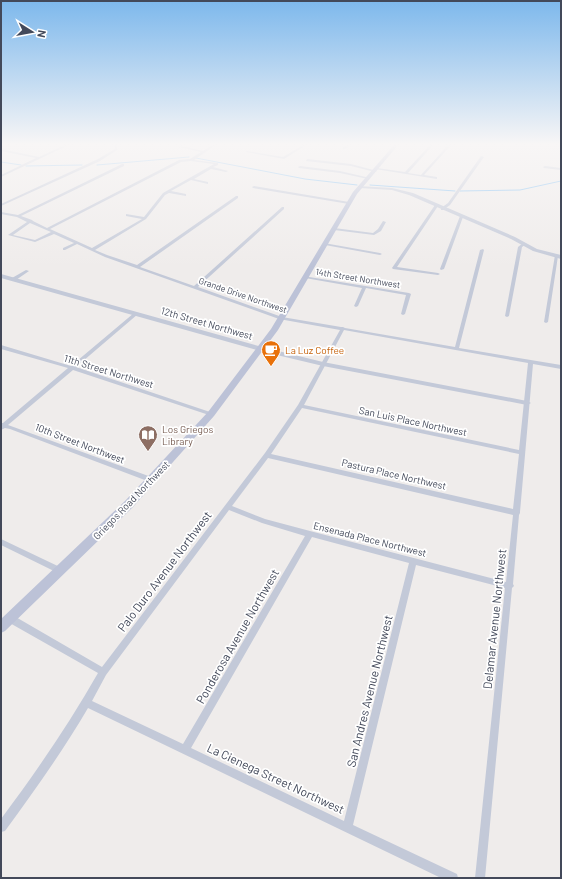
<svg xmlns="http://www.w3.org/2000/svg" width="562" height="879" font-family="Barlow,sans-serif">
<rect width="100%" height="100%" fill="#efeceb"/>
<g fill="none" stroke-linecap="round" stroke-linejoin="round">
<!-- stream -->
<path stroke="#7ebef2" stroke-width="1" d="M196,158l109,21 52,6
M1,162l20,3
M97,165l92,-8
M26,166l56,-1
M370,185l85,6
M460,191l60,-1 41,-9"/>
<!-- minor -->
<path fill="#c3c9d8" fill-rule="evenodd" d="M67,144h4l-70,33v-2l35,-17 -35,-7v-2l38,8z
M115,144h2v6l-17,11 -99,45v-2l97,-45 17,-10z
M181,144h3l-2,2 21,5 11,-7h3l-23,16 24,3v2l-5,2 15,4 -2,1 -15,-3 -17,10 14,3v2l-17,-4 -20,11 15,3v2l-17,-3 -4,2 -19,24 -51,31 12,5 30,10 99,-69h2v2l-98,69 54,19 88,-79h2v2l-86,78 84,30 59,10h2l2,1 110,19 25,-97 3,-1 1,1 -25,98 102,17v4l-28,-5 -13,148v1l-1,2 -6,69 1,2 -2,2 -27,290h-10l30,-290 -89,-23 -63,260 104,49 1,4h-17l-353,-170c-25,43 -54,83 -83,123l-4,1v-13c35,-47 68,-95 97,-146l-90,-51 -1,-3 1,-3 3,-1 3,1 88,51 163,-214 33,-48 42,-75 -61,-11 -174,-62 -28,-13 -12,6h-2v-2l11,-5 -20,-9 -19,8 -27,-7 19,-13 -10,-5 -16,-3v-2l17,3 104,-51h2v2l-103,50 11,4 1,1 14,7 132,-68 11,-1 11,-7 -22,-5zM191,161l23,3 -51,29 -19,24 -18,-3v2l16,3 -50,29 -42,-19 131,-67zM30,223l21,9 -16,8 -22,-5zM344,330l184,33 -9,87 -215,-45zM302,408l217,46 -6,55 -242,-55zM268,458l245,57 -7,67 -196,-51 -45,-12 -33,-13zM229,510l33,13 43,13 -122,208 -91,-43 14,-26zM312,537l97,26 -65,258 -153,-73z
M305,144h3l-24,15 -38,-7 1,-1 36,6z
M349,144h3l-7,5h-2v-2z
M431,144h3l-26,29 13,2 28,-31h3l-28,31 13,2v2l-62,-10 2,-1 28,4z
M481,156l3,1 -34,48 -7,5h-2v-2l7,-5z
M307,159l44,5 26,7 -2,1 -24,-6 -45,-5z
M300,166l40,5 30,7 -2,1 -28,-6 -41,-5 -1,-1z
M545,166l16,2v2l-17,-2 -1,-1z
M254,186l95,16 2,1 -2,1 -96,-16 -1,-1z
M435,205l3,1 -41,61 41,6 2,1 -2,1 -45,-6 -1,-1z
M460,216l3,1 -19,52 -3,1 -1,-1z
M383,221l3,1 -5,9 -7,4 -40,-5 -2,-1 2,-1 39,5 5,-4z
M324,243l56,10 2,1 -2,1 -55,-10h-1z
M523,243l3,1 -4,3 -13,69 -2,1 -2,-1 13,-69z
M555,255l3,1 -10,66 -2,1 -2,-1z
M26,270l3,1 -13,9h-4v-2z
M303,276l106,17 2,1 -6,20 -2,1 -2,-1 5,-19 -40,-7 -8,18 -2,1 -2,-1 8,-18 -57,-10 -2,-1z
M134,313h2l2,1 -62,53 137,46 1,1 -1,1h-4l-136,-45 -65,55 146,53 1,2 -1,2h-4l-140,-53 -5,-1 -4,2v-7h2l65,-55 -67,-19v-4l70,21z
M1,539l63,30 1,2 -1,2 -3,1 -3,-1 -57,-28z"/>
<!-- tertiary -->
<path fill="#c3c9d8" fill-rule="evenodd" d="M358,186l34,2 21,5 102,44 22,12 24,6v4l-28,-8 -22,-12 -102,-44 -17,-5 -32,-2h-2z
M1,274l261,73 61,15 204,39 4,2 -4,2 -204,-39 -63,-15 -259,-73z"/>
<!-- secondary -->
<path fill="#bcc2d7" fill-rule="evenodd" d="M395,144h4l-42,50 -79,136 -64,86 -81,91 -128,124 -4,2v-14l124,-118 83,-89 63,-83 82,-137z"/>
</g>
<!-- sky -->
<linearGradient id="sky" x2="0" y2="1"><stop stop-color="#7db8ec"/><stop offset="0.54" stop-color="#f8f6f6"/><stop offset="1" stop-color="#f8f6f6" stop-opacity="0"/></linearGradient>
<rect width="562" height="267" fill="url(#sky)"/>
<!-- icons -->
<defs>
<symbol id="cafe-pin" viewBox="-11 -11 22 30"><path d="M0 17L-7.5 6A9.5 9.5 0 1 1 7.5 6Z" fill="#e8710a" stroke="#fff"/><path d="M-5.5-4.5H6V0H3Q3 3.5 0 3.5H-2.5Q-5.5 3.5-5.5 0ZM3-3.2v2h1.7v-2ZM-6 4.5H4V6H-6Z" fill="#fff"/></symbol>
<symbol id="library-pin" viewBox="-11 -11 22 30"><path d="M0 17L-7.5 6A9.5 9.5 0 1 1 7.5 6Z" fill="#8d6e63" stroke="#fff"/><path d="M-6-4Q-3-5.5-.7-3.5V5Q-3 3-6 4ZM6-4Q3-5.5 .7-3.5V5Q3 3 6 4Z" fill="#fff"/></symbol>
</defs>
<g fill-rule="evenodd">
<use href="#cafe-pin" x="260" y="339" width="22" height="30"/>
<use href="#library-pin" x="137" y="424" width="22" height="30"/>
</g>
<g text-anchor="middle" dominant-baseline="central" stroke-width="3.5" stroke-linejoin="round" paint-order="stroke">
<!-- far-street labels -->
<g font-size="9" fill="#43495a" stroke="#fff">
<text transform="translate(358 278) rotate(9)">14th Street Northwest</text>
<text transform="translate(243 295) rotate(19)">Grande Drive Northwest</text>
</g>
<!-- street labels -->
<g font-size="10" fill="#43495a" stroke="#fff">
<text transform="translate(207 323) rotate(16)">12th Street Northwest</text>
<text transform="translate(109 371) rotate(17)">11th Street Northwest</text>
<text transform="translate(413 421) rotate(12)">San Luis Place Northwest</text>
<text transform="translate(80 443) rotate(21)">10th Street Northwest</text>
<text transform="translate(394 474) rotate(13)">Pastura Place Northwest</text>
<text transform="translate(131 500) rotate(-46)">Griegos Road Northwest</text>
<text transform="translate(370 539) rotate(14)">Ensenada Place Northwest</text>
</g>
<!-- food labels -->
<g font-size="10" fill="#c56008" stroke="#fff" text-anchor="start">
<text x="285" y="350">La Luz Coffee</text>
</g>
<!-- education labels -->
<g font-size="10" fill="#785e54" stroke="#fff" text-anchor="start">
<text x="162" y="429">Los Griegos<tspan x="162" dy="12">Library</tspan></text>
</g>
<!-- near-street labels -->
<g font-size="12" fill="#43495a" stroke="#fff">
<text transform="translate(164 571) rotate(-53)">Palo Duro Avenue Northwest</text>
<text transform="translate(494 619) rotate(-84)">Delamar Avenue Northwest</text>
<text transform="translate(237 636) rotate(-60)">Ponderosa Avenue Northwest</text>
<text transform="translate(369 691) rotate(-76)">San Andres Avenue Northwest</text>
<text transform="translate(276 778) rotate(25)">La Cienega Street Northwest</text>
</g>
</g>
<!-- border -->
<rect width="562" height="879" fill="none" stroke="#43495a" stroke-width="4"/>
<!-- north arrow -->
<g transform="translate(32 32) rotate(101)" stroke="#ffffff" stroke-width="3" paint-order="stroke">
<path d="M0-3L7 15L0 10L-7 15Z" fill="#43495a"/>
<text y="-6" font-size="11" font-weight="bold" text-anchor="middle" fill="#43495a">N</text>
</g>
</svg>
